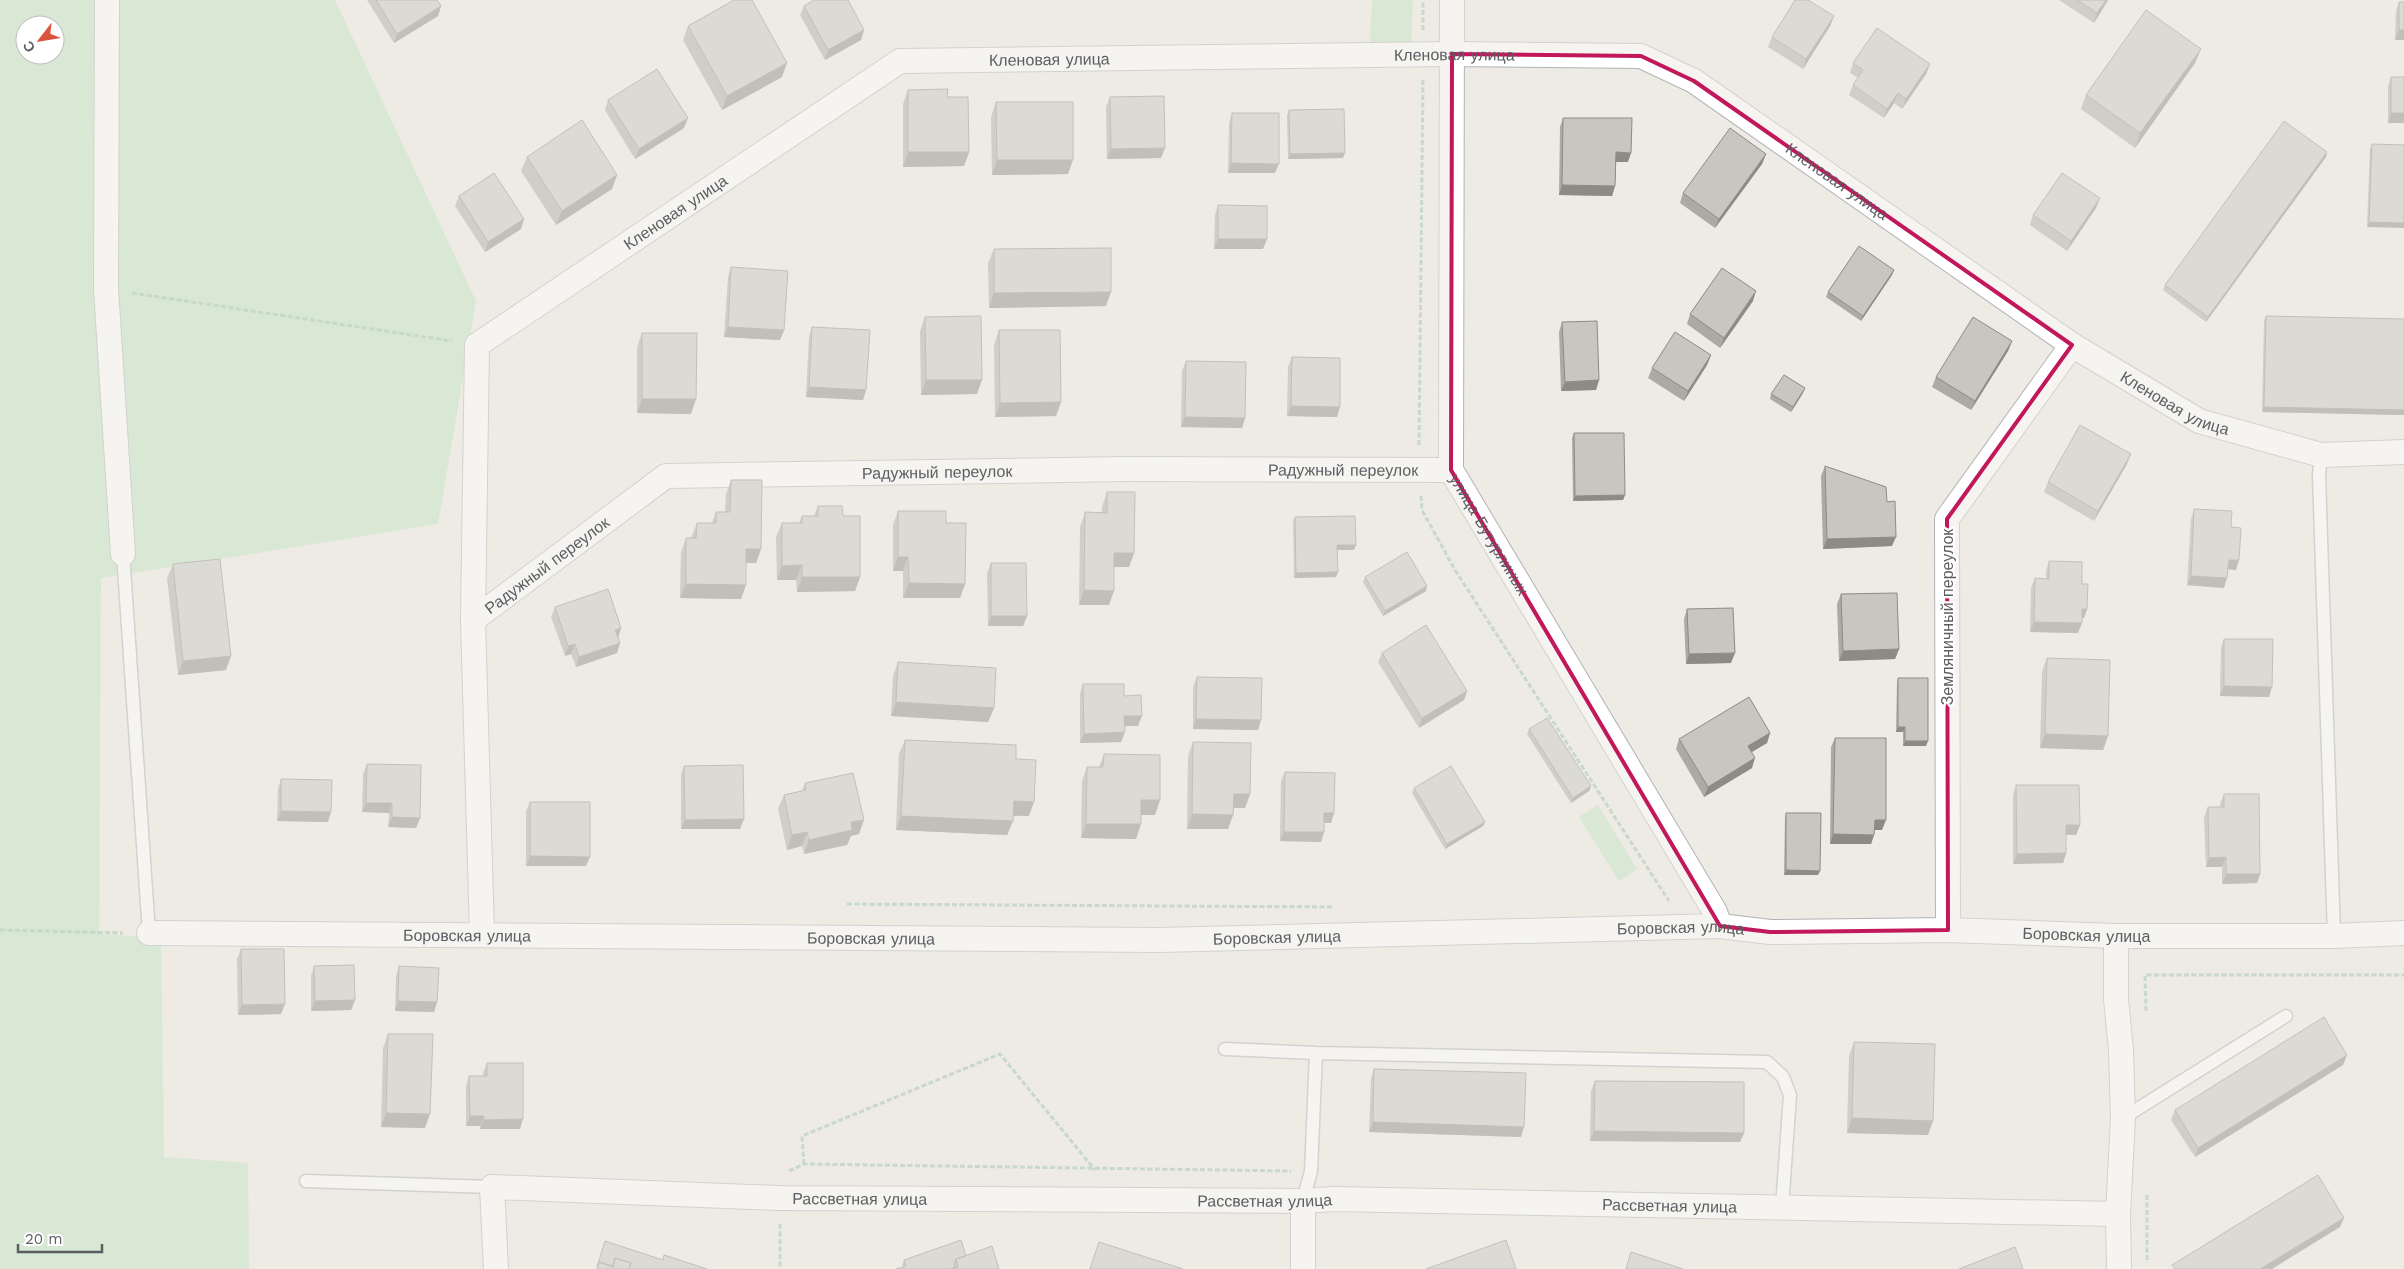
<svg xmlns="http://www.w3.org/2000/svg" width="2404" height="1269" font-family="'Work Sans',sans-serif">
<rect width="100%" height="100%" fill="#edebe4"/>
<!-- green -->
<path fill="#c2e2c4" fill-rule="evenodd" d="M0,0h335l141,301 -38,223 -337,54 -2,356 62,4 3,219 84,6 1,106h-249zM25,25h30v30h-30z
M1372,0h41l-2,44 -41,-1z
M1598,805l39,64 -18,12 -40,-64z"/>
<g fill="none" stroke-linecap="round" stroke-linejoin="round">
<defs>
<path id="lane" d="M2321,455l-2,20 15,461
M123,554l26,379
M1225,1049l91,4
M2123,1118l163,-102
M306,1181l186,6
M1303,1201l8,-30 5,-118 451,9 16,15 7,18 -8,113"/>
<g id="street">
<path d="M107,0l-1,289 17,265"/>
<path id="s1" d="M1452,0l-1,470 264,442 5,14"/>
<path id="s2" d="M473,620l193,-144 460,-7 325,1"/>
<path d="M1948,930l-1,-411 125,-174"/>
<path id="s3" d="M149,933l1010,7 561,-14 50,6 178,-2 168,6h218l70,-3"/>
<path id="s4" d="M482,935l-9,-315 4,-275 423,-284 552,-7 189,2 53,25 378,264 127,76 122,34 83,-3"/>
<path d="M2116,936v63l5,51 2,68 -5,96 1,55"/>
<path d="M1303,1201v68"/>
<path id="s5" d="M496,1269l-4,-82 287,11 524,3 31,-2 784,15"/>
</g>
</defs>
<!-- lane casing -->
<use href="#lane" stroke="#b1b3b8" stroke-width="15"/>
<!-- street casing -->
<use href="#street" stroke="#b1b3b8" stroke-width="26"/>
<!-- path -->
<path stroke="#9bc0a8" stroke-width="3" stroke-dasharray="5 2.5" stroke-linecap="butt" d="M1423,30v-30
M132,293l320,48
M1419,445l4,-366
M1421,496l1,14 33,60 214,331
M847,904l486,3
M0,930l123,3
M2146,1011l-1,-36h259
M804,1164l-2,-28 198,-82 95,116
M789,1171l15,-7 487,7
M2147,1195v68
M780,1224v45"/>
<!-- lane -->
<use href="#lane" stroke="#fff" stroke-width="12"/>
<!-- street -->
<use href="#street" stroke="#fff" stroke-width="24"/>
</g>
<!-- wall -->
<path fill="#acaaa5" d="M367,0h70l4,6 -3,10 -44,27z
M2059,0h49l-14,23z
M2399,2h5v38h-9l1,-29z
M804,6l60,24 -3,10 -36,20 -25,-45z
M1834,16l-4,10 -27,43 -35,-22 4,-10z
M688,26l94,51 -60,33 -39,-70z
M1853,63l77,1 -4,10 -24,35 -8,-6 -10,15 -35,-23 4,-10 5,-7 -8,-5z
M2195,63l-60,85 -54,-39 5,-14z
M2391,77l13,46h-16v-37z
M908,90l39,7 22,55 -5,14 -61,1v-63z
M1110,97l51,61 -54,1 -1,-52z
M608,100l76,28 -49,31 -30,-49z
M996,102l72,72 -76,1 -1,-58z
M1289,110l54,48 -55,1 -1,-44z
M1232,113l43,60h-47l1,-50z
M1563,118l65,44h-12l-1,24 -3,10 -53,-1 1,-68z
M2372,144l32,1 -37,82 3,-78z
M1766,154l-4,10 -47,64 -35,-25 3,-10z
M527,157l90,18 -5,14 -56,36 -35,-54z
M2326,157l-120,165 -43,-32 2,-5z
M459,196l62,33 -36,23 -30,-46z
M1218,205l45,44h-49l1,-34z
M2096,208l-29,43 -37,-26 3,-10z
M994,249l112,57 -117,2 -1,-45z
M731,267l53,63 -4,10 -56,-3 4,-60z
M1894,270l-2,5 -31,46 -35,-24 2,-5z
M1753,301l-33,47 -33,-24 3,-10z
M2266,316l138,3v96l-142,-3 2,-91z
M925,317l52,77 -56,1 -1,-64z
M1562,322l37,58 -3,10 -35,1 -2,-59z
M812,327l54,63 -3,10 -57,-3 3,-60z
M999,330l62,72 -5,14 -61,1 -1,-72z
M642,333l49,81 -54,-1v-66z
M2012,341l-4,10 -37,59 -39,-23 4,-10z
M1711,355l-4,10 -23,36 -36,-23 4,-10z
M1292,357l45,60 -50,-1 1,-49z
M1186,361l59,57 -3,10 -61,-1 1,-56z
M1803,393l-12,19 -21,-13 1,-5z
M1574,433l51,62 -2,5 -50,1 -1,-63z
M2127,464l-33,57 -50,-29 4,-10z
M1825,466l62,36 5,44 -69,3 -2,-73z
M731,480l30,69 -5,14h-10l-5,36 -61,-1 1,-46 5,-14h5l6,-15h15l4,-11h9l1,-18z
M1107,492l27,61 -5,14h-15l-5,38h-30l1,-78 5,-15 17,1v-6z
M818,506l25,10 17,61 -5,14 -58,1 -1,-12h-19l-1,-43 6,-14h17l3,-7h12z
M2194,509l37,18 5,43 -8,-1 -4,19 -37,-3 4,-66z
M898,511l67,73 -5,14h-57v-27h-10v-46z
M1295,517l59,33h-17l-1,27 -42,1 -1,-56z
M2049,561l33,23 5,25 -3,9h-2l-4,15 -48,-1 1,-44 4,-10 11,1v-8z
M991,563l36,53 -4,10h-35l-1,-53z
M173,564l53,106 -48,5 -11,-97z
M1365,577l61,14 -43,25 -20,-34z
M1841,594l58,55 -4,10 -56,2 -2,-57z
M555,607l66,21 -3,9 2,6 -3,10 -41,14 -5,-13 -6,2 -14,-39z
M1687,609l44,54 -45,1 -2,-45z
M2224,639l45,58 -49,-1 1,-48z
M1382,653l85,38 -3,9 -45,28 -41,-66z
M2047,658l61,78 -5,14 -63,-2 2,-76z
M898,662l96,46 -6,14 -97,-6 2,-40z
M1197,677l64,43 -3,10 -65,-1v-42z
M1898,678l28,68h-23v-14h-7l1,-49z
M1083,684l41,12 14,30h-13l-4,16 -41,1v-49z
M1529,729l62,57 -2,5 -18,12 -44,-69z
M1770,733l-3,10 -15,9v16l-48,29 -28,-48 3,-10z
M1835,738l47,92h-8v5l-3,9h-41l1,-97z
M905,740l111,19 13,57h-16v5l-6,14 -111,-5 3,-76z
M1193,742l57,52 -5,14h-11l-1,7 -5,14h-41l1,-73z
M1104,754l51,61h-14l-5,24 -55,-1 1,-57 5,-14h12z
M367,764l53,54 -4,10 -28,-1 1,-14 -27,-1 1,-38z
M684,766l56,63h-59v-54z
M1285,772l49,41 -3,10h-7v9l-3,10 -41,-1 1,-60z
M281,779l47,43 -51,-1 1,-32z
M805,783l54,51 -8,2 -4,9 -43,9 -2,-8 -15,4 -9,-41 6,-14 18,-4z
M2016,785l64,40 -4,10h-10v18l-3,10 -50,1v-69z
M1414,788l71,34 -2,4 -38,23 -33,-56z
M2224,794l36,80 -3,9 -35,1v-17h-16l-2,-50 4,-10h13l-1,-3z
M530,802l56,64h-60v-55z
M1786,813l32,62h-34l1,-57z
M241,949l40,65 -43,1 -1,-56z
M314,966l41,34 -4,10 -40,1v-35z
M399,966l38,36 -3,10 -39,-1 1,-35z
M388,1034l37,94 -44,-1 2,-79z
M1854,1042l74,93 -81,-2 2,-77z
M487,1063l33,66h-40v-3h-14v-40l3,-10h14v-3z
M2343,1065l-148,92 -24,-37 4,-10z
M1374,1069l147,68 -152,-5 2,-54z
M1595,1081l149,52 -4,9 -150,-1 1,-50z
M966,1256l33,13 -96,-2 -1,-2 2,-5z"/>
<!-- shaded-wall -->
<path fill="#8c8b86" d="M2106,0h2l-14,23 3,-10z
M441,6l-3,10 -44,27 3,-9z
M1834,16l-4,10 -27,43 3,-10z
M864,30l-3,10 -36,20 3,-10z
M2399,30h5v10h-9z
M2201,49l-6,14 -60,85 5,-15z
M787,63l-5,14 -60,33 5,-14z
M1930,64l-4,10 -24,35 4,-10z
M1898,93l-4,10 -10,15 3,-9z
M2391,113h13v10h-16z
M688,118l-4,10 -49,31 4,-10z
M1165,148l-4,10 -54,1 4,-10z
M908,152h61l-5,14 -61,1z
M1616,152l15,1 -3,9h-16z
M2327,152l-1,5 -120,165 2,-5z
M1345,153l-2,5 -55,1 2,-5z
M1766,154l-4,10 -47,64 4,-9z
M997,160h76l-5,14 -76,1z
M1231,163l48,1 -4,9h-47z
M617,175l-5,14 -56,36 6,-14z
M1562,185l53,1 -3,10 -53,-1z
M2100,198l-4,10 -29,43 4,-10z
M524,219l-3,10 -36,23 3,-10z
M2369,222l35,1v5l-37,-1z
M1218,239h49l-4,10h-49z
M1894,270l-2,5 -31,46 2,-5z
M1756,291l-3,10 -33,47 4,-10z
M1111,292l-5,14 -117,2 5,-15z
M728,327l56,3 -4,10 -56,-3z
M2012,341l-4,10 -37,59 4,-9z
M1711,355l-4,10 -23,36 4,-10z
M926,380h56l-5,14 -56,1z
M1599,380l-3,10 -35,1 4,-9z
M809,387l57,3 -3,10 -57,-3z
M1805,388l-2,5 -12,19 2,-5z
M642,399h54l-5,15 -54,-1z
M1061,402l-5,14 -61,1 5,-14z
M1291,406l49,1 -3,10 -50,-1z
M2264,407l140,3v5l-142,-3z
M1185,417l60,1 -3,10 -61,-1z
M2131,454l-4,10 -33,57 4,-10z
M1625,495l-2,5 -50,1 2,-5z
M1896,537l-4,9 -69,3 4,-10z
M1337,545h19l-2,5h-19z
M746,549h15l-5,14h-15z
M1114,553h20l-5,14h-20z
M898,557h10l-5,14h-10z
M2229,560h10l-3,10 -11,-1z
M802,565l-6,15h-19l5,-14z
M1338,572l-2,5 -42,1 2,-5z
M2191,576l36,2 -3,10 -37,-3z
M802,577h58l-5,14 -58,1z
M909,583l56,1 -5,14h-57z
M686,584l60,1 -5,14 -61,-1z
M1427,586l-1,5 -43,25 2,-5z
M1084,590l30,1 -5,14h-30z
M2082,609h5l-3,9h-6z
M991,616h36l-4,10h-35z
M2034,622l48,1 -4,10 -48,-1z
M621,628l-3,10 -3,-8z
M620,643l-3,10 -41,14 3,-10z
M575,644l-4,10 -6,2 3,-10z
M1899,649l-4,10 -56,2 4,-10z
M1735,653l-4,10 -45,1 3,-10z
M231,656l-5,14 -48,5 5,-14z
M2224,686l48,1 -3,10 -49,-1z
M1467,691l-3,9 -45,28 3,-10z
M896,702l98,6 -6,14 -97,-6z
M1124,716h18l-4,10h-17z
M1196,719l65,1 -3,10 -65,-1z
M1898,727h7l-2,5h-7z
M1125,732l-4,10 -41,1 4,-9z
M1770,733l-3,10 -22,13 3,-10z
M2045,734l63,2 -5,14 -63,-2z
M1905,741h23l-2,5h-23z
M1755,758l-3,10 -48,29 4,-10z
M1591,786l-2,5 -18,12 2,-5z
M1234,794h16l-5,14h-17z
M1141,800h19l-5,15h-19z
M1014,801l20,1 -5,14 -21,-1z
M366,803h26l-3,10 -27,-1z
M281,811l50,1 -3,10 -51,-1z
M1324,813h10l-3,10h-10z
M1192,814l41,1 -5,14h-41z
M901,816l112,5 -6,14 -111,-5z
M392,817l28,1 -4,10 -28,-1z
M744,819l-4,10h-59l4,-9z
M864,820l-5,14 -8,2 -4,9 -43,9 5,-14 42,-18z
M1875,820h11l-4,10h-11z
M1485,822l-2,4 -38,23 2,-5z
M1086,824h55l-5,15 -55,-1z
M2066,825h14l-4,10 -14,-1z
M807,832l-5,14 -15,4 5,-15z
M1284,832h40l-3,10 -41,-1z
M1833,834l41,1 -3,9h-41z
M2066,853l-3,10 -50,1 4,-10z
M530,856l60,1 -4,9h-60z
M2226,857l-4,10h-16l3,-9z
M1786,870l34,1 -2,4h-34z
M2226,874h34l-3,9 -35,1z
M355,1000l-4,10 -40,1 4,-10z
M398,1001l39,1 -3,10 -39,-1z
M285,1004l-4,10 -43,1 4,-10z
M2347,1055l-4,10 -148,92 3,-9z
M386,1113l44,1 -5,14 -44,-1z
M470,1116h14l-4,10h-14z
M1852,1118l81,3 -5,14 -81,-2z
M523,1119l-3,10h-40l4,-9z
M1373,1122l151,5 -3,10 -152,-5z
M1594,1131l150,2 -4,9 -150,-1z
M2344,1218l-4,9 -68,42h-12z"/>
<!-- building -->
<path fill="#c8c6c0" stroke="#8c8b86" d="M376,0h61l4,6 -44,28z
M734,0h18l35,63 -60,33 -39,-70z
M814,0h34l16,30 -36,20 -24,-44z
M1795,0h13l26,16 -28,43 -34,-22z
M2077,0h29l-9,13z
M2399,2h5v28h-5z
M2146,10l55,39 -61,84 -54,-38z
M1877,28l53,36 -24,35 -8,-6 -11,16 -34,-24 10,-15 -10,-7z
M657,69l31,49 -49,31 -31,-49z
M2391,77h13v36h-13z
M948,89l-1,8h21l1,55h-61v-62z
M1164,96l1,52 -54,1 -1,-52z
M996,102h77v58h-76z
M1344,109l1,44 -55,1 -1,-44z
M1232,113h47v51l-48,-1z
M1563,118h69l-1,35 -15,-1 -1,34 -53,-1z
M582,120l35,55 -55,36 -35,-54z
M2284,121l43,31 -119,165 -43,-32z
M1730,128l36,26 -47,65 -36,-26z
M2372,144l32,1v78l-35,-1z
M494,173l30,46 -36,23 -29,-46z
M2062,173l38,25 -29,43 -38,-26z
M1218,205l49,1v33h-49z
M1859,246l35,24 -31,46 -35,-24z
M1111,248v44l-117,1v-44z
M731,267l57,4 -4,59 -56,-3z
M1722,268l34,23 -32,47 -34,-24z
M981,316l1,64h-56l-1,-63z
M2266,316l138,3v91l-140,-3z
M1973,317l39,24 -37,60 -39,-24z
M1597,321l2,59 -34,2 -3,-60z
M812,327l58,3 -4,60 -57,-3z
M999,330h61l1,72 -61,1z
M1675,332l36,23 -23,36 -36,-23z
M642,333h55l-1,66h-54z
M1292,357l48,1v49l-49,-1z
M1186,361l60,1 -1,56 -60,-1z
M1784,375l21,13 -12,19 -22,-13z
M2080,425l51,29 -33,57 -50,-29z
M1574,433h50l1,62 -50,1z
M1825,466l61,21 1,15 8,-1 1,36 -69,2z
M731,480h31l-1,69h-15v36l-60,-1v-46h10l1,-15h19v-11h14z
M1107,492h28l-1,61h-20v38l-30,-1 1,-78 22,1z
M818,506h24l1,10h17v61h-58v-12l-20,1v-43h20v-7h16z
M2194,509l38,2 -1,16 10,1 -2,32h-10l-2,18 -36,-2z
M898,511h48v12h20l-1,61 -56,-1 -1,-26h-10z
M1355,516l1,29h-19l1,27 -42,1 -1,-56z
M1407,552l20,34 -42,25 -20,-34z
M220,559l11,97 -48,5 -10,-97z
M2049,561l33,1v22h6l-1,25h-5v14l-48,-1 1,-44 14,1z
M991,563h35l1,53h-36z
M608,589l13,39 -6,2 5,13 -41,14 -4,-13 -7,2 -13,-39z
M1897,593l2,56 -56,2 -2,-57z
M1733,608l2,45 -46,1 -2,-45z
M1426,625l41,66 -45,27 -40,-65z
M2224,639h49l-1,48 -48,-1z
M2047,658l63,2 -2,76 -63,-2z
M898,662l98,6 -2,40 -98,-6z
M1197,677l65,1 -1,42 -65,-1z
M1898,678h30v63h-23v-14h-7z
M1083,684h41v12l17,-1 1,21h-18l1,16 -41,2z
M1749,697l21,36 -22,13 7,12 -47,29 -29,-48z
M1547,718l44,68 -18,12 -44,-69z
M1835,738h51v82h-11l-1,15 -41,-1z
M905,740l111,5v14l20,1 -2,42 -20,-1 -1,20 -112,-5z
M1193,742l58,1 -1,51h-16l-1,21 -41,-1z
M1104,754l56,1v45h-19v24h-55l1,-57h16z
M367,764l54,1 -1,53 -28,-1v-14h-26z
M743,765l1,54 -59,1 -1,-54z
M1451,766l34,56 -38,22 -33,-56z
M1285,772l50,1 -1,40h-10v19h-40z
M853,773l11,47 -13,2 1,8 -43,10 -2,-8 -15,3 -8,-40 22,-5 -1,-7z
M281,779l51,1 -1,32 -50,-1z
M2016,785h63l1,40h-14v28l-49,1z
M2224,794h35l1,80h-34v-17l-17,1 -1,-51h16z
M530,802h60v55l-60,-1z
M1786,813h35l-1,58 -34,-1z
M241,949h43l1,55 -43,1z
M354,965l1,35 -40,1 -1,-35z
M399,966l40,2 -2,34 -39,-1z
M2324,1017l23,38 -149,93 -23,-38z
M388,1034h45l-3,80 -44,-1z
M1854,1042l81,2 -2,77 -81,-3z
M487,1063h36v56l-39,1v-4h-14l-1,-40h18z
M1374,1069l152,4 -2,54 -151,-5z
M1595,1081l149,1v51l-150,-2z
M2318,1175l26,43 -84,51h-85l-3,-4z
M961,1240l5,16 -10,3 -2,5 1,4 -4,1h-55l10,-3 -2,-6z
M1506,1240l10,29h-90z
M605,1241l58,19 1,-5 43,14h-78l2,-6 -16,-5 -2,8 -14,-4 -2,5z
M1099,1242l84,27h-93z
M992,1246l7,23h-48l7,-2 -2,-8z
M2015,1247l8,22h-64z
M1631,1252l52,17h-57z
M615,1258l16,5 -2,6h-32l2,-7 14,5z"/>
<!-- marked area -->
<path d="M0 0H2404V1269H0ZM1452,54l189,2 53,25 378,264 -125,174 1,411 -178,2 -50,-6 -269,-456z" fill="#edebe4" fill-opacity=".55" fill-rule="evenodd"/>
<path fill="none" stroke="#c2185b" stroke-width="4" stroke-linejoin="round" d="M1452,54l189,2 53,25 378,264 -125,174 1,411 -178,2 -50,-6 -269,-456z"/>
<g text-anchor="middle" dominant-baseline="central" stroke-width="4.5" stroke-linejoin="round" paint-order="stroke">
<!-- street labels -->
<g font-size="16" fill="#5c5e63" stroke="#fff">
<text stroke="none"><textPath href="#s4" startOffset="1654">Кленовая улица</textPath></text>
<text stroke="none"><textPath href="#s4" startOffset="1249">Кленовая улица</textPath></text>
<text stroke="none"><textPath href="#s4" startOffset="2074">Кленовая улица</textPath></text>
<text stroke="none"><textPath href="#s4" startOffset="829">Кленовая улица</textPath></text>
<text stroke="none"><textPath href="#s4" startOffset="2479">Кленовая улица</textPath></text>
<text stroke="none"><textPath href="#s2" startOffset="918">Радужный переулок</textPath></text>
<text stroke="none"><textPath href="#s2" startOffset="512">Радужный переулок</textPath></text>
<text stroke="none"><textPath href="#s1" startOffset="545">улица Бутурлиных</textPath></text>
<text stroke="none"><textPath href="#s2" startOffset="92">Радужный переулок</textPath></text>
<text transform="translate(1947 617) rotate(-90)">Земляничный переулок</text>
<text stroke="none"><textPath href="#s3" startOffset="1532">Боровская улица</textPath></text>
<text stroke="none"><textPath href="#s3" startOffset="1938">Боровская улица</textPath></text>
<text stroke="none"><textPath href="#s3" startOffset="318">Боровская улица</textPath></text>
<text stroke="none"><textPath href="#s3" startOffset="1128">Боровская улица</textPath></text>
<text stroke="none"><textPath href="#s3" startOffset="722">Боровская улица</textPath></text>
<text stroke="none"><textPath href="#s5" startOffset="450">Рассветная улица</textPath></text>
<text stroke="none"><textPath href="#s5" startOffset="855">Рассветная улица</textPath></text>
<text stroke="none"><textPath href="#s5" startOffset="1260">Рассветная улица</textPath></text>
</g>
</g>
<!-- north arrow -->
<g transform="translate(40 40) rotate(239)"><circle r="24" fill="#ffffff" stroke="#bebfc1"/>
<path d="M0-4L9 19L0 12L-9 19Z" fill="#d9533d"/>
<text y="-8" font-size="14" font-weight="bold" text-anchor="middle" fill="#5c5e63">С</text>
</g>
<!-- scale -->
<path d="M18 1244v8h84v-8" fill="none" stroke="#5c5e63" stroke-width="2.5"/>
<text x="25" y="1244" font-size="15" fill="#5c5e63" stroke="#ffffff" stroke-width="4" paint-order="stroke">20 m</text>
</svg>
